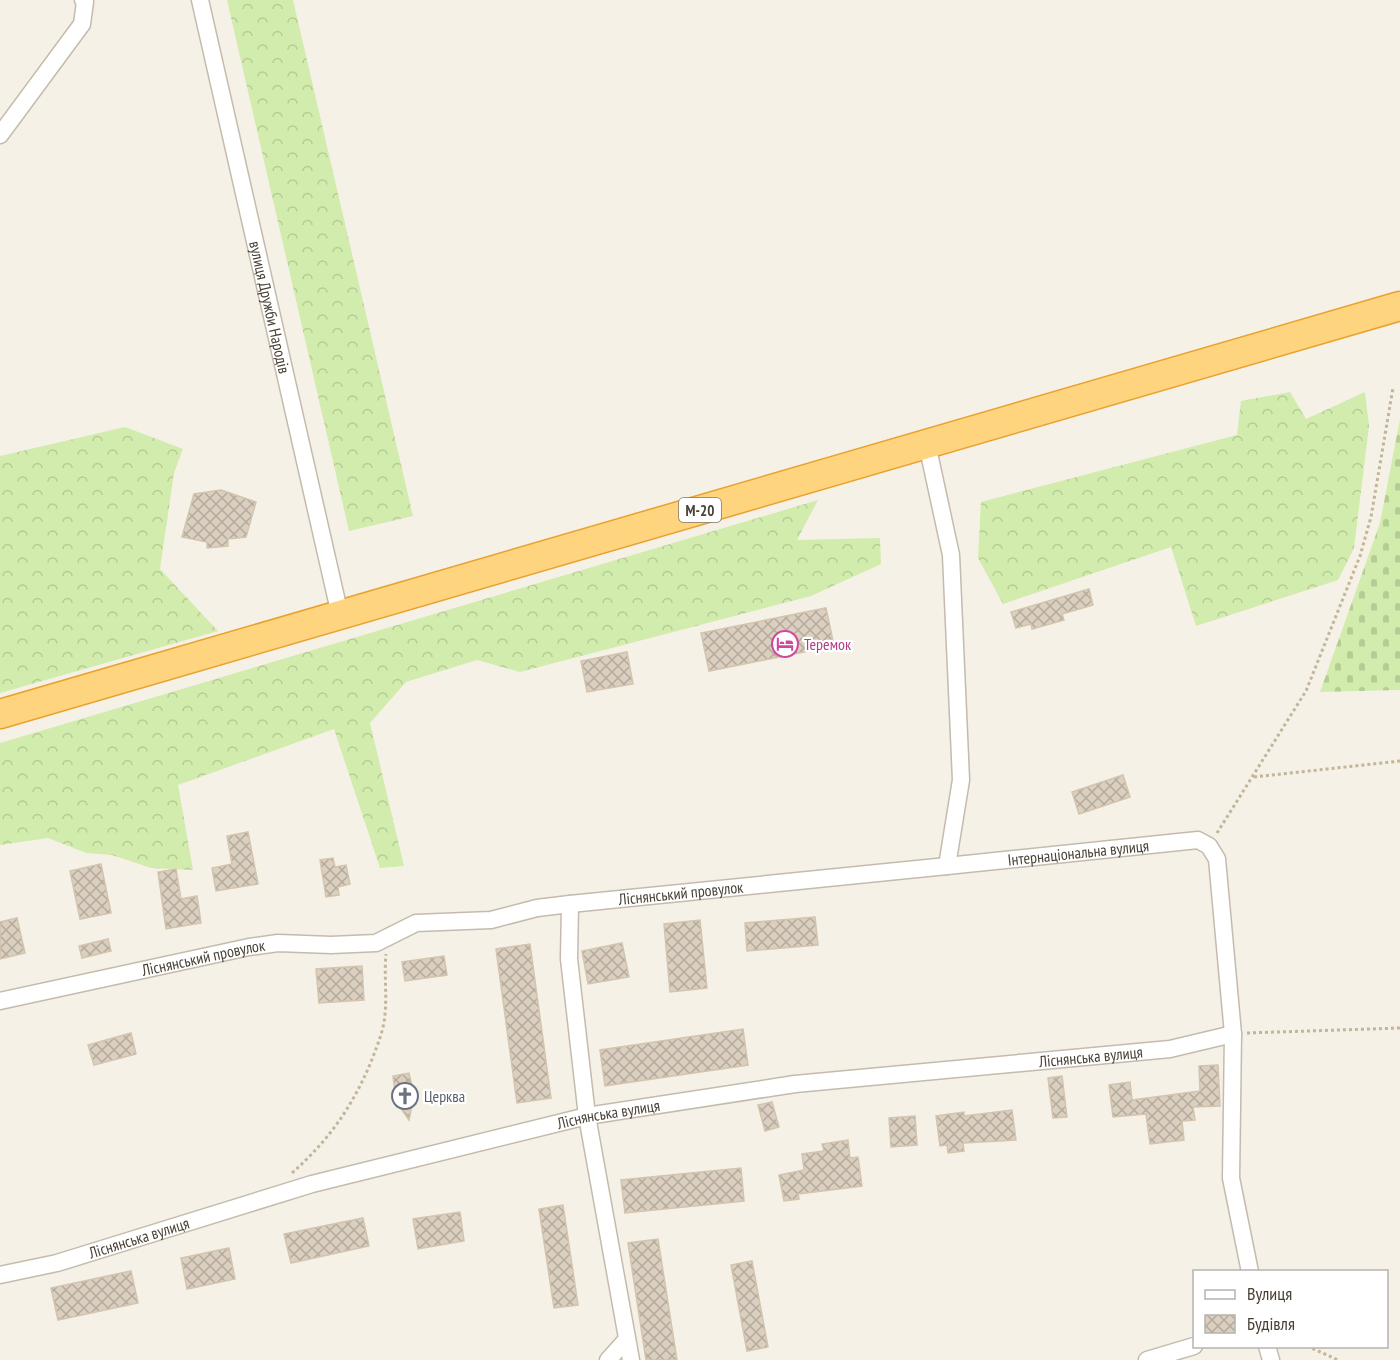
<svg xmlns="http://www.w3.org/2000/svg" width="1400" height="1360" font-family="'PT Sans Narrow',sans-serif">
<defs>
<pattern id="forest-crowns" width="20" height="18" patternUnits="userSpaceOnUse" patternTransform="scale(1.5)"><rect width="20" height="18" fill="#d1ecad"/><path d="M2 6a3 3 0 1 1 6 0M12 15a3 3 0 1 1 6 0" fill="none" stroke="#b5cc95"/></pattern>
<pattern id="cemetery-stones" width="16" height="16" patternUnits="userSpaceOnUse" patternTransform="scale(1.5)"><rect width="16" height="16" fill="#d1ecad"/><path d="M2 7V4a2 2 0 0 1 4 0v3zM10 15v-3a2 2 0 0 1 4 0v3z" fill="#b5cc95"/></pattern>
<pattern id="building-cross-hatch" width="8" height="8" patternUnits="userSpaceOnUse" patternTransform="scale(1.5)"><rect width="8" height="8" fill="#dbcfbf"/><path d="M0 0l8 8M0 8l8-8" fill="none" stroke="#b4aa9c"/></pattern>
</defs>
<rect width="100%" height="100%" fill="#f5f1e7"/>
<!-- forest -->
<path fill="url(#forest-crowns)" d="M227,0h66l120,516 -64,15z
M1290,392l16,27 59,-27 4,34 -15,122 -16,32 -142,46 -25,-79 -168,57 -25,-46 3,-56 256,-67 4,-34z
M125,427l58,22 -9,24 -14,96 58,62 -218,62v-237z
M818,500l-21,40 83,-2 1,26 -70,32 -291,76 -43,-12 -71,22 -36,41 34,143 -24,2 -46,-139 -156,56 15,85 -42,-2 -39,-13 -26,-2 -38,-15 -48,7v-102z"/>
<!-- cemetery -->
<path fill="url(#cemetery-stones)" d="M1400,419v271l-80,2 60,-169z"/>
<!-- building -->
<path fill="url(#building-cross-hatch)" stroke="#d3c4ae" stroke-width="1.5" d="M221,490l35,12 -10,35 -18,2v7l-21,2v-6l-25,-5 12,-43z
M1089,589l4,16 -31,9 2,6 -32,9 -1,-5 -15,4 -5,-16z
M826,608l8,38 -125,25 -8,-38z
M627,652l6,32 -46,8 -6,-31z
M1123,775l7,22 -51,17 -7,-22z
M248,832l10,52 -42,7 -4,-23 20,-4 -5,-28z
M333,858l2,9 11,-2 4,19 -12,3 1,8 -13,2 -6,-37z
M101,864l10,49 -31,6 -10,-48z
M176,869l5,30 16,-3 4,27 -35,6 -8,-57z
M815,917l3,28 -71,6 -2,-28z
M17,918l8,35 -25,6v-37z
M700,920l7,68 -37,4 -6,-68z
M108,939l3,12 -29,7 -3,-12z
M622,943l7,34 -41,7 -6,-33z
M530,944l21,154 -34,5 -21,-154z
M444,956l3,19 -42,6 -3,-19z
M362,966l2,34 -45,3 -3,-34z
M743,1029l5,36 -143,21 -5,-36z
M131,1033l5,21 -42,11 -6,-20z
M1218,1065l2,41 -27,1 2,13 -13,1 2,19 -34,4 -4,-30 -33,3 -4,-32 21,-3 2,18 68,-9 -1,-25z
M409,1073l7,31 -4,1 -3,15 -9,-13h-3l-4,-31z
M1062,1076l5,41 -14,1 -5,-40z
M772,1102l7,25 -14,4 -7,-26z
M1012,1110l4,30 -53,3 1,8 -16,2 -1,-8 -7,1 -4,-30 28,-4v4z
M915,1116l2,29 -26,2 -2,-29z
M848,1140l2,18 8,-1 4,29 -64,8 1,5 -15,2 -5,-26 25,-5 -2,-16 22,-3 -2,-7z
M741,1168l3,33 -119,12 -4,-33z
M563,1205l15,100 -24,3 -15,-99z
M460,1212l4,29 -46,8 -5,-30z
M363,1218l6,28 -78,17 -7,-29z
M658,1239l19,121h-31l-18,-117z
M229,1248l6,31 -48,10 -6,-31z
M752,1261l16,86 -21,4 -16,-86z
M131,1271l7,32 -80,17 -7,-32z"/>
<g fill="none" stroke-linecap="round" stroke-linejoin="round">
<defs>
<g id="minor">
<path id="s1" d="M200,0l140,615"/>
<path d="M0,135l82,-111 3,-22 -2,-2"/>
<path id="s2" d="M947,866l251,-26 11,6 8,13 16,175 -2,144 19,94"/>
<path d="M570,904l-1,55 18,157 44,244"/>
<path id="s3" d="M0,1001l249,-54 29,-4 53,2 45,-2 40,-20 75,-3 46,-12 33,-4 377,-38 14,-86 -10,-225 -24,-111"/>
<path id="s4" d="M0,1275l57,-12 255,-79 275,-68 208,-32 375,-35 63,-15"/>
<path d="M1267,1346l4,14"/>
<path d="M608,1360l19,-21"/>
<path d="M1147,1360l47,-14"/>
</g>
<path id="trunk" d="M0,714l1400,-408"/>
</defs>
<!-- minor casing -->
<use href="#minor" stroke="#c4bbac" stroke-width="19"/>
<!-- trunk casing -->
<use href="#trunk" stroke="#e9a12d" stroke-width="31"/>
<!-- path -->
<path stroke="#c4b499" stroke-width="3" stroke-dasharray="3 3" stroke-linecap="butt" d="M1254,777l146,-16
M1217,833l89,-142 54,-135 11,-39 22,-129
M1247,1033l153,-5
M292,1173c37,-33 60,-66 79,-111 6,-16 13,-32 14,-48 2,-20 -1,-40 1,-60
M1307,1346l31,14"/>
<!-- minor -->
<use href="#minor" stroke="#fff" stroke-width="16"/>
<!-- trunk -->
<use href="#trunk" stroke="#ffd47f" stroke-width="28"/>
</g>
<!-- icons -->
<defs>
<symbol id="hotel-ring" viewBox="-11 -11 22 22"><circle r="9.5" fill="#fff" stroke="#d1479c" stroke-width="1.5"/><path d="M-6-4.5h1.5V1H6V5H4.5V3h-9V5H-6ZM-4 0a1.8 1.8 0 1 1 3.6 0ZM.5 0V-2.5h3Q6-2.5 6 0Z" fill="#d1479c"/></symbol>
<symbol id="church-ring" viewBox="-11 -11 22 22"><circle r="9.5" fill="#fff" stroke="#6b7280" stroke-width="1.5"/><path d="M-1.2-6h2.4v3.5h3.3v2.4h-3.3V6h-2.4V-.1h-3.3v-2.4h3.3Z" fill="#6b7280"/></symbol>
</defs>
<g fill-rule="evenodd">
<use href="#hotel-ring" x="770" y="629" width="30" height="30"/>
<use href="#church-ring" x="390" y="1081" width="30" height="30"/>
</g>
<g text-anchor="middle" dominant-baseline="central" stroke-width="4.5" stroke-linejoin="round" paint-order="stroke">
<!-- shield labels -->
<rect fill="#fff" stroke="#807a72" stroke-width="1.5" x="679" y="498" width="42" height="24" rx="4.5"/>
<g font-size="15" font-weight="bold" fill="#494136">
<text x="700" y="510">М-20</text>
</g>
<!-- street labels -->
<g font-size="16" fill="#494136" stroke="#fff">
<text stroke="none"><textPath href="#s1" startOffset="315">вулиця Дружби Народів</textPath></text>
<text stroke="none"><textPath href="#s2" startOffset="132">Інтернаціональна вулиця</textPath></text>
<text stroke="none"><textPath href="#s3" startOffset="694">Ліснянський провулок</textPath></text>
<text stroke="none"><textPath href="#s3" startOffset="208">Ліснянський провулок</textPath></text>
<text stroke="none"><textPath href="#s4" startOffset="1116">Ліснянська вулиця</textPath></text>
<text stroke="none"><textPath href="#s4" startOffset="630">Ліснянська вулиця</textPath></text>
<text stroke="none"><textPath href="#s4" startOffset="144">Ліснянська вулиця</textPath></text>
</g>
<!-- hotel labels -->
<g font-size="16" fill="#b23c85" stroke="#fff" text-anchor="start">
<text x="804" y="644">Теремок</text>
</g>
<!-- worship labels -->
<g font-size="16" fill="#5b616d" stroke="#fff" text-anchor="start">
<text x="424" y="1096">Церква</text>
</g>
</g>
<!-- legend -->
<rect x="1193" y="1270" width="195" height="78" fill="#ffffff" stroke="#b6b3af" stroke-width="1.5"/>
<rect x="1205" y="1290" width="30" height="9" fill="#ffffff" stroke="#b6b3af" stroke-width="1.5"/>
<text x="1247" y="1300" font-size="18" fill="#494136">Вулиця</text>
<rect x="1205" y="1315" width="30" height="18" fill="url(#building-cross-hatch)" stroke="#b6b3af" stroke-width="1.5"/>
<text x="1247" y="1330" font-size="18" fill="#494136">Будівля</text>
</svg>
